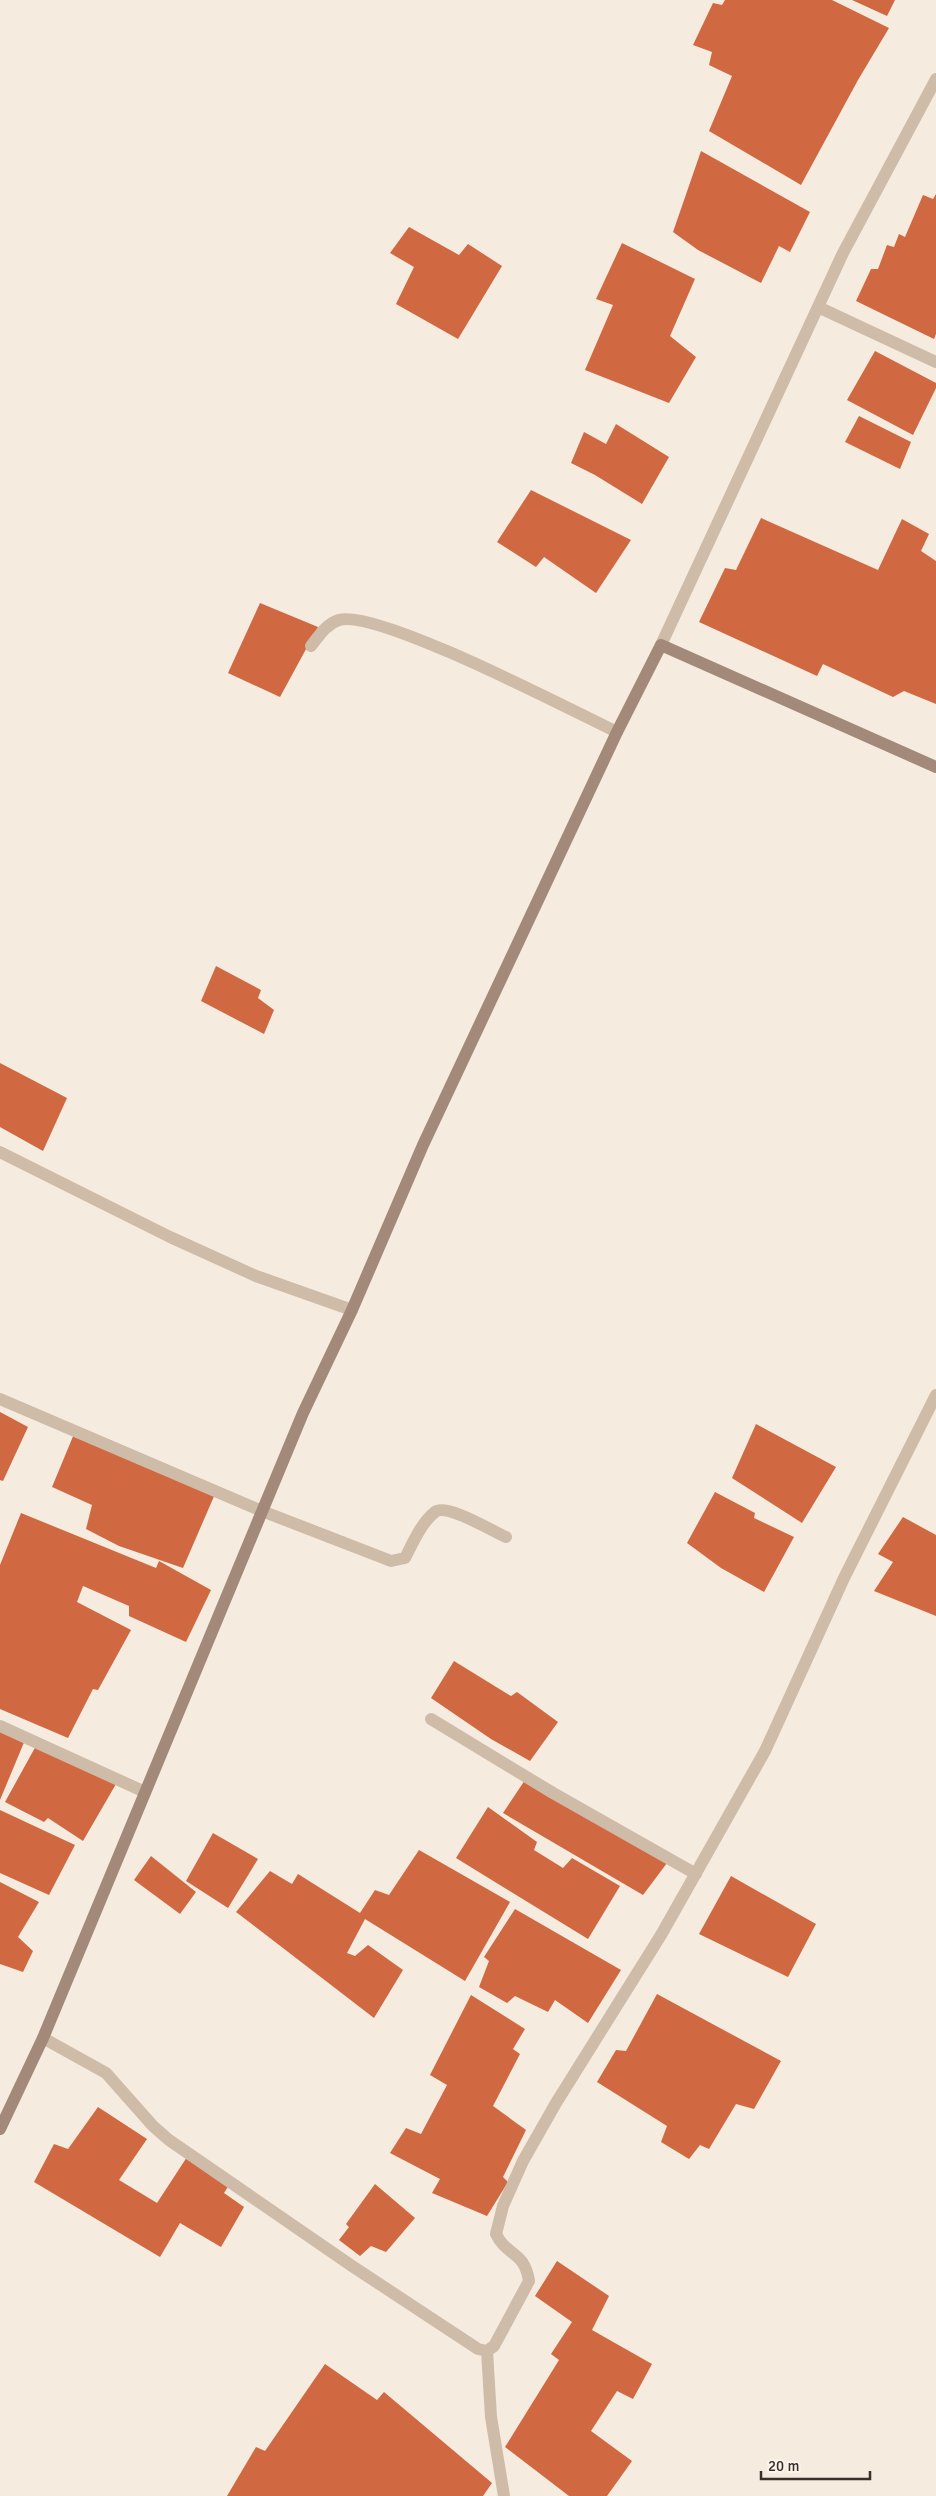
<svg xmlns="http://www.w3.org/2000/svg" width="936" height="2496" font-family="Signika,sans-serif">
<rect width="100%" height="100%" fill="#f5ebde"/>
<!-- building -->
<path fill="#d06841" d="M725,0h107l57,28 -31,52 -57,105 -92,-54 23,-55 -23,-11 3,-13 -19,-7 20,-42 9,2z
M852,0h43l-8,16z
M701,151l109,61 -20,40 -11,-6 -18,37 -63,-33 -25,-18z
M936,194v140l-2,5 -78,-38 15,-32h7l9,-24 7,2 5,-13 6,3 18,-42 10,4z
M409,227l50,28 9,-11 34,22 -44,73 -62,-35 18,-37 -24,-14z
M622,243l73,36 -25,57 26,21 -27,46 -84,-33 28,-65 -17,-6z
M875,351l61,32v5l-23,47 -66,-35z
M859,416l52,26 -11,27 -55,-27z
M616,424l53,33 -27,47 -47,-29 -24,-12 13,-31 22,12z
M531,490l100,50 -35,53 -52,-36 -8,10 -39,-25z
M761,518l117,52 24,-51 27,15 -8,17 15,10v143l-32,-13 -11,6 -70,-33 -6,12 -118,-54 26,-54 11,2z
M260,603l58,24 -38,70 -52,-24z
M216,966l45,24 -3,8 16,12 -10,24 -63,-33z
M0,1063l67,35 -24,53 -43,-24z
M0,1412l28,15 -25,54 -3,-1z
M756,1424l80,43 -34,56 -70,-45z
M74,1434l141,60 -32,74 -64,-22 -33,-17 6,-24 -40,-18z
M715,1492l40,21 -1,5 40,19 -30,55 -43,-24 -34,-25z
M21,1513l135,55 3,-7 52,29 -25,52 -57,-26v-10l-46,-20 -6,16 54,28 -33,60 -5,-1 -25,49 -68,-29v-144z
M903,1517l33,18v81l-62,-25 19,-29 -15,-8z
M454,1661l57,35 6,-4 41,30 -28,39 -39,-22 -60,-41z
M0,1729l25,11 -25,60z
M37,1744l79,40 -33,57 -35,-23 -4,4 -39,-20z
M527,1777l140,86 -24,32 -140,-82z
M488,1807l49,35 -3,8 29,18 9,-10 48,28 -32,53 -132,-81z
M0,1810l75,35 -26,50 -49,-22z
M213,1833l45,26 -30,49 -42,-27z
M419,1850l91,52 -45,79 -100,-62 -18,34 8,3 13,-11 35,25 -29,48 -138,-106 34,-41 22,13 6,-10 62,39 15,-23 14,5z
M151,1856l45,36 -16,22 -46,-34z
M731,1876l85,48 -28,53 -89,-43z
M0,1882l39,20 -21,35 15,14 -10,21 -23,-8z
M515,1909l106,61 -33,53 -33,-23 -7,12 -33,-16 -8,7 -28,-16 10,-26 -5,-4z
M657,1994l124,67 -27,48 -18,-5 -27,45 -9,-4 -11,14 -28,-17 6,-16 -70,-44 19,-32 10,1z
M471,1995l54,34 -12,20 7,5 -27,52 33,24 -23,47 5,5 -21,34 -55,-23 8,-14 -50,-26 16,-25 15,6 26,-49 -17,-10z
M98,2107l49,32 -28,41 38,23 30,-46 42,28 -5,8 20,14 -23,40 -41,-24 -20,34 -126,-75 20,-38 14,5z
M375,2184l40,34 -29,34 -15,-6 -11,10 -21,-16 10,-13 -3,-3z
M557,2261l52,35 -17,34 60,34 -19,35 -16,-8 -26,40 41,30 -25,35h-38l-64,-49 54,-87 -8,-6 21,-32 -37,-26z
M325,2364l52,36 7,-8 108,91 -9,13h-256l29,-49 9,4z"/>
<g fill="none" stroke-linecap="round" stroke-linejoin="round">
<!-- street -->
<path stroke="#cebba8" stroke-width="12" d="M818,307l118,55
M661,645l182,-392 93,-174
M311,646c8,-10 15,-22 28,-26 37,-12 234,91 278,112
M0,1152l170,85 86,39 96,34
M0,1399l262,112 129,50 14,-3c8,-15 16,-35 30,-46 12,-9 57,19 71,25
M431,1719l122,74 143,81
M0,1726l145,66
M43,2038l63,35 47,53 16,14 183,126 126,83 9,2 7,-5 35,-65c-5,-31 -22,-24 -33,-47l7,-28 20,-45 33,-58 105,-168 104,-184 79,-173 92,-183
M487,2351l4,66 13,79"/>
<!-- secondary -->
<path stroke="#a28979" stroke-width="12" d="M0,2129l43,-91 260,-625 49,-103 71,-165 194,-413 44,-87 275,122"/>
</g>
<!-- scale -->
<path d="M761 2471v8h109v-8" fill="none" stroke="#3b2f29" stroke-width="2.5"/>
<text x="768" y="2471" font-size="15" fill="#3b2f29" stroke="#fbf4eb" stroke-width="4" paint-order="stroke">20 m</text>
</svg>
